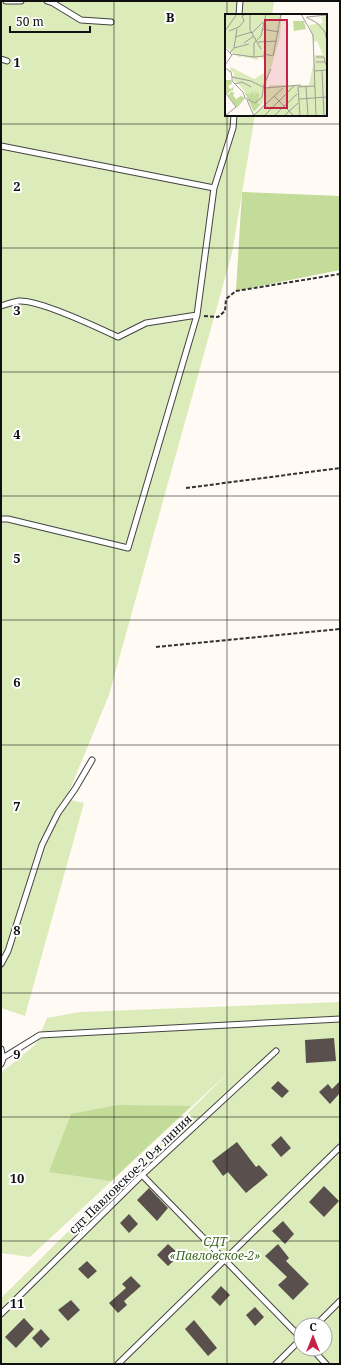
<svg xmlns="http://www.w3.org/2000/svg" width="341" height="1365" font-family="'Noto Serif',serif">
<rect width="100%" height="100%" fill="#fffaf3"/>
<!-- green -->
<path fill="#dcebba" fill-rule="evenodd" d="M1,1h273l-2,14h-46v100h29l-23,138 -123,442 -43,104 18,4 -59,213 -24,-8z
M340,1002v362h-339v-66l230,-228 -201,187 -29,-4v-180l35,-29 11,-26 33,-6zM301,1325h24v24h-24z"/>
<!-- forest -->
<path fill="#c3dc99" d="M242,192l98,4v74l-104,21z
M118,1105l73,1 -80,75 -62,-9 22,-58z"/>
<!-- building -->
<path fill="#594f4c" d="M334,1038l2,23 -30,2 -1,-23z
M278,1081l11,10 -7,7 -11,-10z
M340,1081v12l-10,11 -11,-12 9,-8 4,5z
M281,1136l10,12 -10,9 -10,-12z
M237,1142l19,25 3,-2 9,10 -22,18 -18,-21 -5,4 -11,-15z
M324,1186l15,15 -15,16 -15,-15z
M149,1188l19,20 -11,13 -20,-21z
M129,1214l9,10 -9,9 -9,-10z
M283,1221l11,13 -9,10 -13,-13z
M168,1244l12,11 -12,11 -11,-11z
M278,1244l11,14 -3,3 23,23 -16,16 -15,-15 9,-8 -22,-21z
M87,1261l10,10 -9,8 -10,-10z
M131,1276l10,10 -17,15 3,4 -9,8 -9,-10 17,-15 -4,-4z
M221,1286l9,9 -10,11 -9,-9z
M71,1300l9,10 -12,11 -10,-11z
M255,1307l9,10 -9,9 -9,-11z
M24,1318l10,11 -18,19 -11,-11z
M194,1320l23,28 -9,8 -23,-27z
M41,1329l9,10 -9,9 -9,-10z"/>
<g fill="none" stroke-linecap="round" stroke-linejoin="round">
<defs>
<path id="service" d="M6,1h15
M47,1l6,2 28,17 30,2
M239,15l1,-14
M1,59l6,2
M1,146l213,42
M1,306c6,-2 12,-4 18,-5 20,-1 80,27 99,36l28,-14 51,-8
M1,519h7l120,29 69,-233 17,-127 19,-60 1,-13
M1,964l7,-13 34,-106 16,-32 17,-24 17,-29
M1,1049l2,10 -2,5
M1,1059l39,-24 300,-16
M142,1175l159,163
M1,1314l141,-139 134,-124
M316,1325l24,-24
M312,1349l14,15
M118,1364l222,-217
M276,1364l25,-25"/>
</defs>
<!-- service casing -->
<use href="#service" stroke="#434343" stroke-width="7"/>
<!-- path -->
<path stroke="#323232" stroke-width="2" stroke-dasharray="4 2" stroke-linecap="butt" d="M204,316l14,1 7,-6 1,-12 10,-8 104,-17
M186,488l154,-20
M156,647l184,-18"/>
<!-- service -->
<use href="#service" stroke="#fff" stroke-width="5"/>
</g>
<!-- grid -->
<path fill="none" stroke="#101010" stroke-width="1" stroke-opacity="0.55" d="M114,1v1363M227,1v14M227,115v1249M1,124h339M1,248h339M1,372h339M1,496h339M1,620h339M1,745h339M1,869h339M1,993h339M1,1117h339M1,1241h339"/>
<g text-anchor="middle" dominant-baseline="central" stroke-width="4" stroke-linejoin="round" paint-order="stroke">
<!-- street labels -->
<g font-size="12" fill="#101010" stroke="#fff">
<text transform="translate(130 1174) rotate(-44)">сдт Павловское-2 0-я линия</text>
</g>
<!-- park labels -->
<g font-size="12" font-style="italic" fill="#3a6a1d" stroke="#fff">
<text x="215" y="1241">СДТ<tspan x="215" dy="14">«Павловское-2»</tspan></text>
</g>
</g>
<!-- overview -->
<g transform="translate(225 14)">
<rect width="102" height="102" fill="#fffaf3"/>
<path d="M0,0h57l-2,23 -15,52 5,-4h39l6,-30h8l-6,-14 -3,1 -5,-17 14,-2 -2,-6 6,-1v100h-75l15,-15h-4l-2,4 -8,-8 2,-3h-9l-8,-11 -5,-2 1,-8 -4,-2 1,-4 23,12 10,-6v-13l-5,-4 -1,4 -14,-3 -2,-3v3h-3l-14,-10z" fill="#dcebba"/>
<path d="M68,7h11l2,8 -12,2zM0,66h6l1,4 -4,2 2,3 4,-2 -2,5 3,1 -2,2 3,4 8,-5 -3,2 4,2 -8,10 -9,-13 4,-4v-1l-5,4 -2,-3zM28,77l2,5v-5l4,3 -1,9 3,2 3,-4 -10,11 -9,-19 5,1z" fill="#c3dc99"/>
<path fill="none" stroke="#9f9c98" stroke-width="1" d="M25,0v16l11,19M76,0l12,21 3,81M81,3l11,6 8,9 2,10M82,3l20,-2M37,15l17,3M0,17l12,-17M4,17l10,-4 5,-6 -2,-5 4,-2M27,19l11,-11M10,23l17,-5M33,28l19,-1M19,29l10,-7M0,34l7,7 -7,10M9,34l3,-19M5,39l4,-5 15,-4M7,40l22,3v-14l7,-7 5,-22M39,40l9,2 8,-42M29,43l10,-1 1,-10M91,43h8l1,5M91,48h9l2,5M0,54l6,4 1,5 19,4 14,7 36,-3M89,57l13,-1M97,57l2,45M7,63v4l11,11 2,6 10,5 7,-6 2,-13 7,-15M10,70l7,-2 9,5M81,73l2,29M0,78l11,15 -11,9M49,82l20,20M74,85l28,-2M22,86l7,16M28,102l30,-28M39,102l30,-30M49,102l23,-22M59,102l14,-13M75,102l-2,-29 17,-1"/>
<path fill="#c52346" fill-opacity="0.15" stroke="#c52346" stroke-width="2" d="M40,6h22v88h-22z"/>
<rect width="102" height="102" fill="none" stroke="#101010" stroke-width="2"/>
</g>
<g font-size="13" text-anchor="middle" font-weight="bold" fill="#101010" stroke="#fff" stroke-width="4" stroke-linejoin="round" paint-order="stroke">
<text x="170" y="22">B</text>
<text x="17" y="67">1</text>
<text x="17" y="191">2</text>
<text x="17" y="315">3</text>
<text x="17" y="439">4</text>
<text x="17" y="563">5</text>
<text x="17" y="687">6</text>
<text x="17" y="811">7</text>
<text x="17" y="935">8</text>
<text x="17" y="1059">9</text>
<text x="17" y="1183">10</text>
<text x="17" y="1308">11</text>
</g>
<!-- border -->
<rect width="341" height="1365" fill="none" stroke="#101010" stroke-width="4"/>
<!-- north arrow -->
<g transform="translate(313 1337)"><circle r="19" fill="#ffffff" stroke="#9f9f9f"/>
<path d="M0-3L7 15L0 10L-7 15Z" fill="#c52346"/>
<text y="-6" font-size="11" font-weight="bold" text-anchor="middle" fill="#101010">С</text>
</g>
<!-- scale -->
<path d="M10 26v6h80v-6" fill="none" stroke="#101010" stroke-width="2"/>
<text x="16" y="26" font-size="12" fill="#101010" stroke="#ffffff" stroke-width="3" paint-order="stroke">50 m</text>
</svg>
